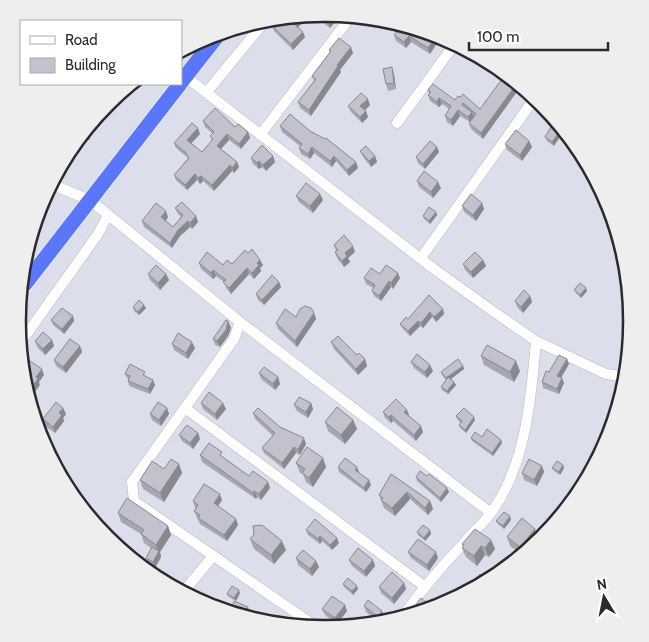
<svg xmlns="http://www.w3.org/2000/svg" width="649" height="642" font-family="Cabin,sans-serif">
<rect width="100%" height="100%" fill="#dddeec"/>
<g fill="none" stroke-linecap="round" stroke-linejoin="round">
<defs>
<path id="minor" d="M186,77l248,192 60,43 42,29 70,33 15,2
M206,93l55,-67
M397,123l57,-78
M260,135l89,-116
M53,185l37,15 150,122 251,191
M421,258l113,-159
M240,322l-6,17 -102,143 2,19 181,125
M21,342l77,-108 10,-19
M185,408l239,178
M185,590l28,-34
M406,612c17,-24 36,-46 56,-67 9,-11 20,-20 29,-32 35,-48 40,-114 45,-172"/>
<path id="highway" d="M181,82l37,-47
M25,284l155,-200"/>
</defs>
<!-- minor casing -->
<use href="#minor" stroke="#b8bbad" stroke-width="11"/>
<!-- highway casing -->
<use href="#highway" stroke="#fff" stroke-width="16"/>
<!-- minor -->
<use href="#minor" stroke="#fff" stroke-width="10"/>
<!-- highway -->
<use href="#highway" stroke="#5a76fa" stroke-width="15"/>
</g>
<!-- wall -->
<path fill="#a7a7b2" d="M320,16l18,3 -8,9 -8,-6z
M306,18l-8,9 7,10 -12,13 -19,-19 -2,-5z
M399,29l42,8 -11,17 -19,-12 -5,6 -10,-7 -2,-6z
M329,50l24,3 -13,17 1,2 -30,44 -11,-8 -2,-6 16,-21 -2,-5 18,-23z
M394,74l2,15 -8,2 -2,-7z
M428,90l52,19 3,30 -12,-10 -2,-6 1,-1 -10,-6 -7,10 -6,-4 -2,-6 4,-7 -7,-5 -3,3 -9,-6 -2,-6 1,-1z
M119,96l2,4 -6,6 -3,-3 -2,2 -2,-2z
M370,105l-5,5 3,7 -6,6 -11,-11 -3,-6z
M203,121l32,6 13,5 2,6 -9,11 -12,-9 -8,9 16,13 2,5 -5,6 -2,-2 -18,20 -11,-10 -3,3 -3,-4 -10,10 -11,-10 -2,-5 14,-17 -12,-10 -2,-5 26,-9 -9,9 11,9 10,-12 -2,-4 3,-2 -8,-7z
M554,122v24l-7,-5 -2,-4z
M280,126l30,5 48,37 -9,8 -13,-15 -4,6 -18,-14 -4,6 -9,-5 -2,-6 1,-2 -18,-14z
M89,131l1,2v7l-7,-1z
M529,141l3,6 -10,14 -15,-11 -2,-6z
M437,147l2,5 -14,17 -7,-6 -2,-6z
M360,151l15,5 2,6 -6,5 -8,-10z
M273,156l2,6 -9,9 -4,-4 -3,2 -6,-5 -2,-6z
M417,181l24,7 -8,10 -14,-11z
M320,194l3,6 -10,13 -14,-11 -3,-6z
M482,203l2,6 -8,12 -12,-9 -2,-6z
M175,208l21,8 2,6 -6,7 -2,-2 -10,9 -8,12 -28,-21 -2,-6 26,-4 -2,4 7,6 8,-10 -3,-3z
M436,212l1,3 -7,9 -6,-5 -1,-3z
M334,245l21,7 -7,6 2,4 -6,5 -7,-9 -2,-6 1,-1z
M483,260l3,6 -13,12 -8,-8 -2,-6z
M199,263l24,2h40l-3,3 1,3 -7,8 -5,-5 -18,20 -5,-6 -2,-6 -8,-6 -3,3 -12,-10z
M148,274h18l3,6 -9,10 -10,-10z
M380,274l20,4 -7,11 -2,-2 -10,14 -7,-5 -2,-5 1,-3 -7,-4 -2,-6z
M279,282l2,5 -17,18 -6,-5 -2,-6z
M574,290l13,1 -6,7 -5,-5z
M530,296l2,6 -9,11 -6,-6 -2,-6z
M133,307l13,1 -7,7 -5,-4z
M443,309l1,5 -8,8 -4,-5 -9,11 -3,-2 -10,10 -8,-8 -2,-4 8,-5z
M314,313l2,6 -19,28 -19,-18 -2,-6z
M73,316l1,5 -10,13 -11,-9 -2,-5z
M228,321l3,7 -3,8 -8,11 -5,-2 -2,-6z
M52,340l2,6 -9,9 -8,-8 -2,-6z
M331,342l34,17 2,7 -9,9 -24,-26z
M172,344l23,4 -7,11 -14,-9z
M80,346l2,6 -16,21 -10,-7 -2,-6z
M481,356l39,15 -6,11 -30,-17z
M567,359l2,5 -8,14 3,5 -5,11 -16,-6 -1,-6 7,-10z
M411,362l22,9 -6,7 -13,-10z
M463,366l1,3 -13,10 5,6 -8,9 -6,-4 -1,-3 5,-7 -4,-5 -1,-3z
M259,373l19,4 2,7 -5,6 -14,-11z
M125,374l21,3 7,3 2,5 -5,9 -21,-8 -1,-5 1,-2 -2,-1z
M201,403l25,6 -9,11 -14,-11z
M311,403l2,6 -5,9 -11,-7 -3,-6z
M63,408l3,6 -3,4 1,3 -9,12 -10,-7 -2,-7z
M167,408l2,6 -8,12 -9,-6 -2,-6z
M383,412l26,3 -1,1 15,16 -7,9 -23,-20 -2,2 -6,-5z
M253,413l27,14 26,17 -6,11 -4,-2 -12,16 -20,-16 -2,-5 11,-12 -18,-17z
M456,416l19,4 -9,13 -6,-5 -1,-3 2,-2 -4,-4z
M353,420l4,9 -12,15 -17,-13 -3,-9z
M198,433l2,6 -7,10 -11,-8 -3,-6z
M471,438l30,2 1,3 -9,13 -21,-15z
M200,455l24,3 25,18 21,12 -9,12 -4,-3 -1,2 -54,-37z
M296,463l30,4 -13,20 -7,-5 -3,-8 -3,-1z
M179,464l3,9 -18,29 -21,-13 -3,-9 24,-11z
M563,465l1,3 -4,7 -6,-4 -2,-3z
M542,466l2,6 -7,14 -13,-6 -2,-7z
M338,467l21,5 -1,1 13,12 -5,7 -27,-20z
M391,474l39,27 3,8 -5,6 -18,-16 -15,17 -11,-8 -5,-13z
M416,477l31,11 2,4 -8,10 -24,-21z
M222,500l-4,6 18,13 2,6 -11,16 -27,-17 -6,-13 2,-3 -1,-1 -2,-6z
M118,513l50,13 3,9 -11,17 1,5 -6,11 -7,-4 -2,-6 5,-10 -7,-5 -3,-9 -20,-12z
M511,520l-7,9 -6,-5 -2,-3z
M535,529l3,9 -4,6 -15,9 -9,-7 -3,-9z
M306,530l33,13 -7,7 -10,-9 -2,3 -12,-9z
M430,530l1,4 -6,7 -7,-6 -1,-3z
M250,539l36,11 -12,14 -20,-15z
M491,540l4,9 -6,8 -4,-2 -8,11 -11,-9 -4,-9 1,-1 -1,-3z
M408,552l30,6 -9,13 -18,-13z
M296,558l20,3 3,6 -7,9 -14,-11z
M349,560h24l2,6 -9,11 -14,-11z
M404,583l2,6 -12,15 -13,-11 -2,-6z
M343,584l15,5 -5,6 -9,-8z
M240,593l-4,8 -7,-4 -2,-3z
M345,605l2,6 -10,13 -12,-9 -3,-6z
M364,606l18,5 2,5 -10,2 -8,-6z"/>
<!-- shaded-wall -->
<path fill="#888891" d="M333,15l4,1 1,3 -8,9 -2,-6z
M306,18l-10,12 -2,-6 4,-5z
M303,32l2,5 -12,13 -2,-6z
M409,36l2,6 -5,6 -2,-6z
M436,36l5,1 -11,17 -2,-6z
M351,47l2,6 -13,17 1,2 -30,44 -2,-6 28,-45z
M392,67l2,7 2,15 -2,-6z
M515,86l4,3 -36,50 -2,-6z
M119,96l2,4 -6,6 -2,-6z
M439,98l3,6 -3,3 -2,-5z
M368,99l2,6 -7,7 -3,-6z
M458,110l2,6 -7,10 -2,-6z
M366,111l2,6 -6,6 -2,-6z
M472,112l2,6 -4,5 -2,-6z
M198,128l2,6 -11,12 -2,-6z
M560,131l2,3 -8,12 -2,-4z
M248,132l2,6 -9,11 -2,-5z
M227,134l2,6 -10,11 -2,-5z
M529,141l3,6 -10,14 -2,-6z
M312,147l2,6 -4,6 -2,-5z
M437,147l2,5 -14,17 -2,-5z
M273,156l2,6 -9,9 -3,-6z
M334,156l2,5 -4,6 -2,-6z
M375,156l2,6 -6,5 -2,-6z
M259,161l3,6 -3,2 -2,-6z
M237,162l2,5 -5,6 -2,-5z
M356,162l2,6 -9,8 -2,-6z
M230,165l2,6 -18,20 -2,-6z
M195,174l2,6 -10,10 -2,-5z
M201,176l2,5 -3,3 -2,-6z
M438,182l3,6 -8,10 -2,-6z
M320,194l3,6 -10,13 -3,-7z
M482,203l2,6 -8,12 -3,-6z
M166,211l2,6 -4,6 -3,-6z
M436,212l1,3 -7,9 -1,-3z
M196,216l2,6 -6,7 -2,-6z
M188,221l2,6 -10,9 -8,12 -2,-5 8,-13z
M353,246l2,6 -7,6 2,4 -6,5 -2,-6 3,-8z
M260,260l3,5 -3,3 1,3 -7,8 -2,-6 5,-10z
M483,260l3,6 -13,12 -2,-6z
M247,268l2,6 -18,20 -2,-6z
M213,270l3,6 -3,3 -2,-6z
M398,273l2,5 -7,11 -2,-6z
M166,274l3,6 -9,10 -2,-7z
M389,281l2,6 -10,14 -2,-5z
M279,282l2,5 -17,18 -2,-5z
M586,288l1,3 -6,7 -1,-3z
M530,296l2,6 -9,11 -2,-6z
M144,305l2,3 -7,7 -1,-3z
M443,309l1,5 -8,8 -2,-5z
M430,312l2,5 -9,11 -2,-5z
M314,313l2,6 -19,28 -2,-6z
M73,316l1,5 -10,13 -2,-5z
M228,321l3,7 -3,8 -8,11 -3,-6z
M418,321l2,5 -10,10 -2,-5z
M52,340l2,6 -9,9 -2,-6z
M192,342l3,6 -7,11 -2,-6z
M80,346l2,6 -16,21 -3,-6z
M365,359l2,7 -9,9 -2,-6z
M567,359l2,5 -10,17 -2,-5z
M516,361l4,10 -6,11 -4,-10z
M430,365l3,6 -6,7 -2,-6z
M463,366l1,3 -16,12 -2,-3z
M42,369l2,6 -5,7 1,3 -8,11 -1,-8 5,-11z
M278,377l2,7 -5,6 -2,-6z
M562,378l2,5 -5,11 -2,-5z
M153,380l2,5 -5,9 -2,-5z
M454,382l2,3 -8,9 -1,-3z
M223,403l3,6 -9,11 -2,-6z
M311,403l2,6 -5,9 -2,-6z
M63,408l3,6 -3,4 1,3 -9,12 -2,-6 6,-14z
M167,408l2,6 -8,12 -2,-6z
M407,410l2,5 -3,3 -2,-6z
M391,415l2,6 -2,2 -2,-6z
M474,417l1,3 -9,13 -1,-3z
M353,420l4,9 -12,15 -4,-9z
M42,422l2,5 -4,6 -2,-6z
M421,426l2,6 -7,9 -2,-6z
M198,433l2,6 -7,10 -3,-6z
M304,438l2,6 -6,11 -2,-5z
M501,440l1,3 -9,13 -1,-3z
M294,447l2,6 -12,16 -2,-6z
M323,458l3,9 -13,20 -4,-9z
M179,464l3,9 -18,29 -4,-9z
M563,465l1,3 -4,7 -1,-3z
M542,466l2,6 -7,14 -3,-6z
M357,467l2,5 -2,3 -2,-5z
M369,480l2,5 -5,7 -2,-4z
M268,482l2,6 -9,12 -2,-6z
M447,488l2,4 -8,10 -1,-4z
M254,491l3,6 -1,2 -3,-6z
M407,492l3,7 -15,17 -3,-8z
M220,494l2,6 -6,9 -2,-6z
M430,501l3,8 -5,6 -3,-7z
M510,516l1,4 -7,9 -1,-3z
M236,519l2,6 -11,16 -3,-6z
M168,526l3,9 -11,17 1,5 -6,11 -2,-6 5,-9 -2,-8z
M535,529l3,9 -4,6 -12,8 -2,-5z
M430,530l1,4 -6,7 -1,-3z
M320,536l2,5 -2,3 -2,-5z
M337,538l2,5 -7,7 -2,-5z
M491,540l4,9 -6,8 -4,-9z
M282,541l4,9 -12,14 -3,-9z
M481,546l4,9 -8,11 -3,-10z
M436,552l2,6 -9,13 -2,-6z
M373,560l2,6 -9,11 -2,-6z
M316,561l3,6 -7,9 -2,-7z
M404,583l2,6 -12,15 -2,-6z
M357,586l1,3 -5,6 -1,-4z
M239,590l1,3 -4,8 -2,-3z
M206,597l2,6v2l-4,-2z
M345,605l2,6 -10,13 -2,-6z
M248,607l2,6h-4z
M382,611l2,5 -6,2v-1z"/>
<!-- building -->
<path fill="#c2c2cf" stroke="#888891" d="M325,14l8,1 -5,7 -8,-6z
M298,19l-4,5 9,8 -12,12 -19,-18 2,-2z
M399,29l37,7 -8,12 -19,-12 -5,6 -10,-7z
M339,38l12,9 -14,18 1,1 -29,44 -11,-8 18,-23 -4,-3 19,-25 -2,-1z
M392,67l2,16 -8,1 -3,-15z
M502,79l2,2 1,-2 10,7 -34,47 -12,-10 7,-9 -13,-11 -1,2 10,7 -4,5 -10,-7 -7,10 -6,-4 6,-10 -12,-8 -2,4 -9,-7 3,-3 -3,-2 5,-6 22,16 3,-4 3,1 2,-3 17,15z
M361,93l7,6 -8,7 6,5 -6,6 -12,-11z
M215,108l20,19 3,-3 10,8 -9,12 -12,-10 -10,12 20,16 -5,6 -2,-3 -18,20 -11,-9 -3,2 -3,-4 -10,11 -11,-10 15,-17 -4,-6 -11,-9 18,-20 6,5 -11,12 15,12 11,-13 -3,-3 4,-4 -11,-11z
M290,114l20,17 15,8 1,-1 30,24 -9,8 -13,-14 -4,5 -18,-14 -4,7 -9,-6 3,-4 -22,-18z
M554,122l6,9 -8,11 -7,-5z
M516,130l13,11 -9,14 -15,-11z
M89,131v5h-4z
M430,141l7,6 -14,17 -7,-7z
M262,145l11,11 -10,9 -4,-4 -2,2 -6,-5z
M366,146l9,10 -6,5 -9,-10z
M424,171l14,11 -7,10 -14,-11z
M306,183l14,11 -10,12 -14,-10z
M471,194l11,9 -9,12 -11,-9z
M182,202l14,14 -6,7 -2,-2 -10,9 -8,13 -28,-22 14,-18 10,8 -5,6 12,10 10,-12 -8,-7z
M429,207l7,5 -7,9 -6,-5z
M344,235l9,11 -8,7 2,3 -5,5 -7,-9 3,-2 -4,-5z
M252,249l8,11 -3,3 2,2 -7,8 -5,-5 -18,20 -6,-6 3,-2 -13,-10 -2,3 -12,-10 8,-11 16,13 4,-5 5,4 13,-14 3,3z
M475,252l8,8 -12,12 -8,-8z
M156,265l10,9 -8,9 -10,-9z
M386,265l12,8 -7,10 -2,-2 -10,15 -7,-5 3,-6 -11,-7 7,-10 9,6z
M272,275l7,7 -17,18 -6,-6z
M580,283l6,5 -6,7 -6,-5z
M524,290l6,6 -9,11 -6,-6z
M429,295l14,14 -9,8 -4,-5 -9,11 -3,-2 -10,10 -8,-7 6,-7 2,2z
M139,300l5,5 -6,7 -5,-5z
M305,306l6,2 3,5 -19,28 -19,-18 9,-14 11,8 4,-8z
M62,308l11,8 -11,13 -11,-9z
M226,320l2,1 -2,9 -9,11 -4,-2z
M43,332l9,8 -9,9 -8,-8z
M178,333l14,9 -6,11 -14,-9z
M338,336l19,19 2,-2 6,6 -9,10 -25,-27z
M70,339l10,7 -17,21 -9,-7z
M487,345l29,16 -6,11 -29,-16z
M417,354l13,11 -5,7 -14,-10z
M559,355l8,4 -10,17 5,2 -5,11 -15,-7 4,-11 3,1z
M24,357l18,12 -6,8 2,2 -7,9z
M458,359l5,7 -17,12 -5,-6z
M130,364l15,8 -2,3 10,5 -5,9 -20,-8 2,-5 -5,-2z
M264,367l14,10 -5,7 -14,-11z
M448,377l6,5 -7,9 -6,-4z
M209,392l14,11 -8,11 -14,-11z
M299,397l12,6 -5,9 -12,-7z
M396,399l11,11 -3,2 17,14 -7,9 -23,-20 -2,2 -6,-5z
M56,402l7,6 -4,5 3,2 -9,12 -10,-8z
M158,402l9,6 -8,12 -9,-6z
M337,407l16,13 -12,15 -16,-13z
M258,408l22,19 24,11 -6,12 -4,-3 -12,16 -20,-15 13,-15 -22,-20z
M464,408l10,9 -9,13 -6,-5 3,-4 -6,-5z
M36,418l6,4 -4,5z
M187,425l11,8 -8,10 -11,-8z
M487,429l14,11 -9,13 -21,-15 4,-6 7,5z
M209,443l13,9 -2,3 29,21 4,-5 15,11 -9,12 -5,-3 -1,2 -53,-38z
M307,447l16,11 -14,20 -7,-5 3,-4 -9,-6z
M345,458l12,9 -2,3 14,10 -5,8 -26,-21z
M171,459l8,5 -19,29 -20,-13 12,-19 12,8z
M529,459l13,7 -8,14 -12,-7z
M557,461l6,4 -4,7 -7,-4z
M420,471l7,5 2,-2 18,14 -7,10 -24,-21z
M391,474l39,27 -5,7 -18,-16 -15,16 -11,-8 2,-2 -4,-3z
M204,484l16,10 -6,9 22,16 -12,16 -26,-17 2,-3 -6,-4 4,-6 -5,-4z
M127,498l41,28 -12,19 -15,-11 3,-4 -26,-17z
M504,512l6,4 -7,10 -7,-5z
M522,518l13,11 -15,18 -13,-10z
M315,519l22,19 -7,7 -10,-9 -2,3 -12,-9z
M262,525l20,16 -11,14 -21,-16 4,-5 -1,-8z
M423,525l7,5 -6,8 -7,-6z
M475,529l16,11 -6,8 -4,-2 -7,10 -12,-8 2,-3 -2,-1z
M418,539l18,13 -9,13 -19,-13z
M152,547l7,4 -6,11 -7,-4z
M358,548l15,12 -9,11 -15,-11z
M303,550l13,11 -6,8 -14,-11z
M392,572l12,11 -12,15 -13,-11z
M480,574l3,3 -12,9z
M348,578l9,8 -5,5 -9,-7z
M232,586l7,4 -5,8 -7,-4z
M198,594l8,3 -2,6 -7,-5z
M332,596l13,9 -10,13 -13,-9z
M421,598l11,9 -15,3v-1l-3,-2z
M368,600l14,11 -4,6 -14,-11z
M234,601l14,6 -2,6 -15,-3z"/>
<!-- crop -->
<path d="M0 0H649V642H0ZM324 22H325A298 298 0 0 1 623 320V322A298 298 0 0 1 325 620H324A298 298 0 0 1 26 322V320A298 298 0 0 1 324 22Z" fill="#eee" fill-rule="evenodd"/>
<path fill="none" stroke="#2b2b2b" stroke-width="2.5" d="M324 22H325A298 298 0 0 1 623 320V322A298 298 0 0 1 325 620H324A298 298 0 0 1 26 322V320A298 298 0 0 1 324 22Z"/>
<!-- legend -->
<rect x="20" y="20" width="162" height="65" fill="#ffffff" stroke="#aaaaaa"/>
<rect x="30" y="36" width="25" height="8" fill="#ffffff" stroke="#aaaaaa"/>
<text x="65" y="45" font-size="15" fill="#2b2b2b">Road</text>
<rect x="30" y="58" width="25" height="15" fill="#c2c2cf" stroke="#aaaaaa"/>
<text x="65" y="70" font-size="15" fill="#2b2b2b">Building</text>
<!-- north arrow -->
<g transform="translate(604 597) rotate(350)" stroke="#ffffff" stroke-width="4" paint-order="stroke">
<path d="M0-4L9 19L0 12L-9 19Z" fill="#2b2b2b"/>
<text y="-8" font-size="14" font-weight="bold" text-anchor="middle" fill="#2b2b2b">N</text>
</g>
<!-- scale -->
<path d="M469 42v8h139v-8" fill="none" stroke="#2b2b2b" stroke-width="2.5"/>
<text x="477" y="42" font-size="15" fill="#2b2b2b" stroke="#ffffff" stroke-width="4" paint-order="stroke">100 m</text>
</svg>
